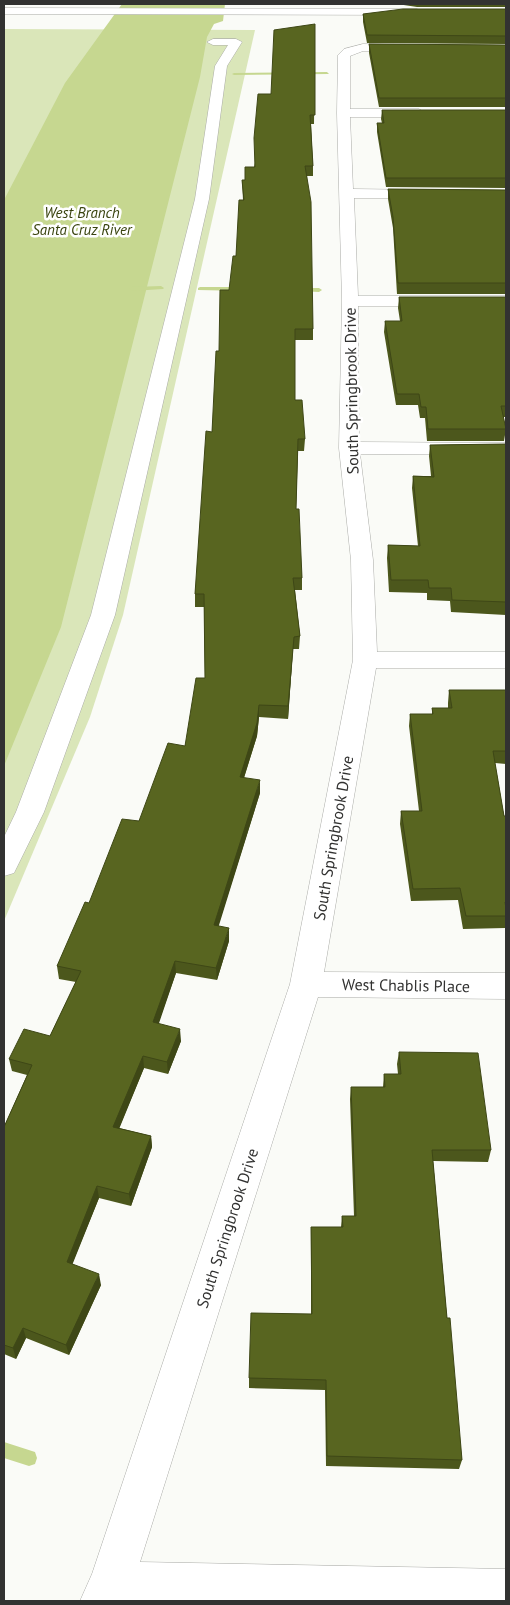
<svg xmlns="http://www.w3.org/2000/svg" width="510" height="1605" font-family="'PT Sans',sans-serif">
<rect width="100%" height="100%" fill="#fafbf7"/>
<!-- green -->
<path fill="#dae6b9" d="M4,29l251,1 -132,585 -33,102 -86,204z"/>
<!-- water -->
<path fill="#c6d790" d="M122,4h103l-2,17 -9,3 -7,13 -7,40 -139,550 -57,139v-566l61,-117z"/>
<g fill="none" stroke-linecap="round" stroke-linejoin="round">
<!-- stream -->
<path fill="#c6d790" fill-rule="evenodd" d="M327,72l2,2 -95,1 -2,-1 2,-1z
M161,286l3,2 -1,1 -31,2 -3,-2 3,-2z
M200,287h45l3,2 -3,2 -47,-1v-2z
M296,288h23l3,2 -3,2 -21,-1 -2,-1z
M4,1442l31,10 2,6 -2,6 -6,2 -25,-8z"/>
<defs>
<path id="minor" d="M4,8l413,1 5,3 -5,3 -413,-1z
M236,39l6,3 -15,24 -18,133 -94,416 -71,197 -30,61 -10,3v-39l12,-25 75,-197 104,-416 20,-133 13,-21h-15l-6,-3 6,-3z
M363,44l42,1 6,3 -6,3h-42l-13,5v53h69l6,4 -6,4h-69l3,72 73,1 7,4 -7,4h-72l4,98h148v10h-148l1,136 147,1v12l-146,-1 13,106 4,92h129v16h-130l-52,304 182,1v26l-188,-2 -178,565 366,7v32h-426l12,-27 198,-590 63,-324 -2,-100 -12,-112 3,-147 -5,-188 1,-58 6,-6z"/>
</defs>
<!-- minor casing -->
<use href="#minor" stroke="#abaca8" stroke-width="1"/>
<!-- minor -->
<use href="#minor" fill="#fff" fill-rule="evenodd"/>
</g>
<!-- wall -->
<path fill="#4c571c" d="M397,4h109v3h-89z
M506,9v35l-139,-1 -4,-21v-8z
M315,24l-1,100h-3l2,42v10h-6l6,153v11h-18v60l10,39 -1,12h-6l-2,58 6,69v12h-7l5,46 -1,13h-6l-5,70 -29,-2 -2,19 -13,42 16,15 -42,133 11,15 -12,39 -41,-7 -18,51 23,17 -13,33 -24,-6 -25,60 32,8 1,11 -21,59 -32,-8 -27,66 29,21 -32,70 -43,-17 -10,21 -12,-5v-227l23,-52 -15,-4 -3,-12 41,-23 26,-54 -17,-3 -2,-13 32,-63 96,-157 20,-68 -1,-71h-9v-13l17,-162 7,-81 17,-95 7,-56 -1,-20h3l9,-13 17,-73z
M369,44l137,1v62h-127l-10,-54z
M382,110h124v78l-120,-1 -9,-55v-9h5l-1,-4z
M388,189l118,1v104h-109l-4,-66 -5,-29z
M399,297h107v120h-3l3,12 -2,12h-77l-2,-23h-5l-2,-13h-22l-12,-73 1,-11h15l-2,-13z
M506,444v171l-55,-3 -1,-11 -23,-1v-7l-38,-1 -2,-34 1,-13 30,1 -6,-58 1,-12h18l-2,-20 1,-11z
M449,690h57v74l-11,-1 9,53h2v106l-1,6 -42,1 -5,-29 -47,1 -11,-77 1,-13h18l-10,-85 1,-12h22v-6h16v-5z
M399,1052l92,98 -3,12 -55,-1 14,157 15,142 -3,9 -133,-3 -1,-76 -76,-2v-10l62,-64v-87h30l1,-11h12l-4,-117 1,-12h32l1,-13h14l-1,-10z"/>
<!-- shaded-wall -->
<path fill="#3e4716" d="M294,637l-1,12 -5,70v-13z
M259,705v12l-2,19 -17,54v-13z
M260,780v13l-45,145 -1,-13z
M229,928v13l-12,39 -1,-12z
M175,961l1,12 -21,62 -2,-13z
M180,1029l1,12 -13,33 -1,-12z
M143,1056l1,12 -29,71 -2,-12z
M151,1136l1,11 -21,59 -2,-12z
M97,1186l2,12 -30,75 -2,-11z
M99,1274l2,11 -32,70 -3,-10z
M23,1328l3,10 -10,21 -3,-11z"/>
<!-- building -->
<path fill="#586520" stroke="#3e4716" d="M403,9h103v27l-139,-1 -4,-21z
M315,24v91h-5l3,51h-8l6,36 2,127h-18v71h7l3,39h-7l-2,70h3l3,69h-9l7,58 -6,1 -6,69 -29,-1 -2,18 -17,54 20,3 -46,145 15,3 -13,40 -41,-7 -22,61 27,7 -13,33 -24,-6 -30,71 38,9 -22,58 -32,-8 -30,76 32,12 -33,71 -43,-17 -10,20 -9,-3v-218l28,-62 -23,-6 15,-30 26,7 31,-65 -24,-5 28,-64 4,1 33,-84 17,2 29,-78 17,3 11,-68h9l-1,-84h-9l11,-163 6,1 4,-81h3l1,-61h9l4,-34h3l3,-56h5l-2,-20h3v-13h10l-1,-29 4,-44h13l3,-64z
M369,44l137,1v53h-127z
M382,110h124v68h-120l-9,-55h7z
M388,189l118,1v93h-108l-5,-66z
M399,297h107v109h-5l5,23h-78l-2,-22h-5l-2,-13h-22l-12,-73h17z
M506,444v158l-54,-2 -1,-12h-22l-1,-8h-37l-3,-35 32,1 -7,-70 21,1 -4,-32z
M449,690h57v61h-13l11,65h2v86h-1l1,7v7h-40l-6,-28 -47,1 -12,-78h21l-12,-97h23l-1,-6h20z
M399,1052l79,1 13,97h-59l15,168h3l12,142 -135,-4 -1,-76 -77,-2 2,-65 61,1 -1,-87h32l-1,-11h14l-5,-129h34l-1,-13h17z"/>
<g text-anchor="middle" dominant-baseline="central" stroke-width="5" stroke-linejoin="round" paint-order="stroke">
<!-- far-water labels -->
<g font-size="15" font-style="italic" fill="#39430e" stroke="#fff">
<text x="82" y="212">West Branch<tspan x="82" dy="17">Santa Cruz River</tspan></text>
</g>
<!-- street labels -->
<g font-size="16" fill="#323231" stroke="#fff">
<text transform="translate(351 391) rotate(-91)">South Springbrook Drive</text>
<text transform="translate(333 838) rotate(-80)">South Springbrook Drive</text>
<text transform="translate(406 985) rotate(1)">West Chablis Place</text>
<text transform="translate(227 1228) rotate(-72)">South Springbrook Drive</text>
</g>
</g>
<!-- border -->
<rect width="510" height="1605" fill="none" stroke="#323231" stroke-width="10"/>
</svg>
